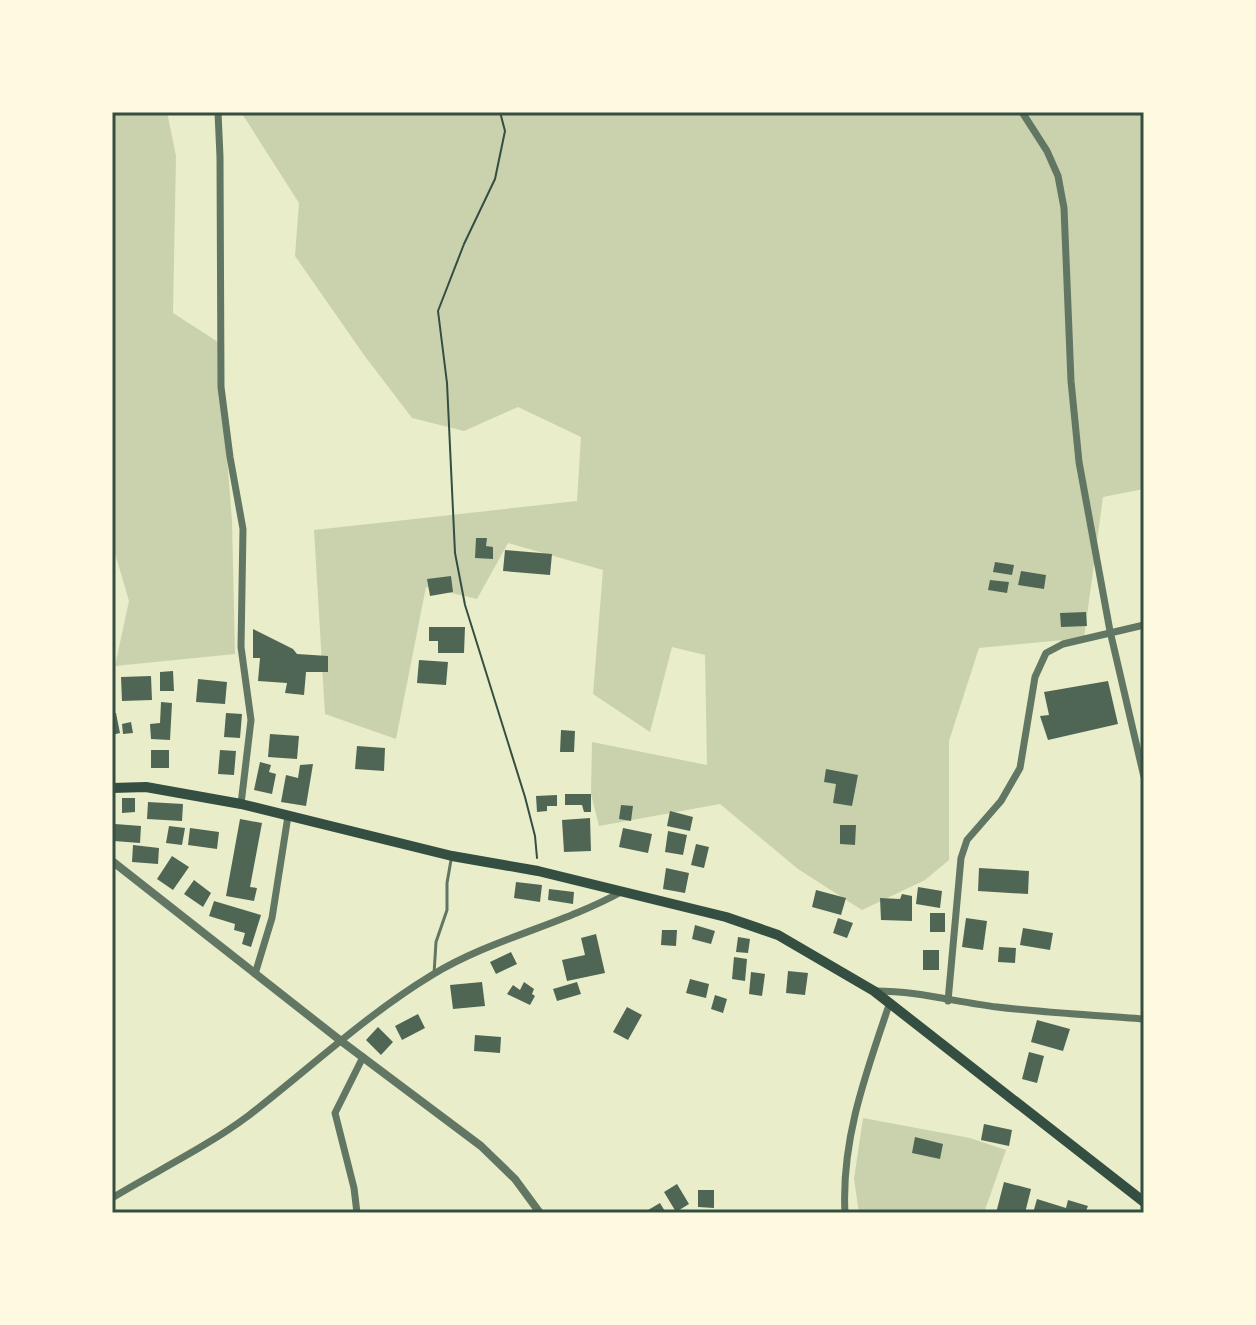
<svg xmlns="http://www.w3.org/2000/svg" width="1256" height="1325" font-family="'Public Sans',sans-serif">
<rect width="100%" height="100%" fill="#e9edc9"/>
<!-- green -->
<path fill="#cad2ad" d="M112,112h55l9,44 -3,157 45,29 14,179 3,133 -120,12 14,-65 -17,-58z
M241,112h903v377l-41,8 -19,141 -105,10 -30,93v119l-24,20 -63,30 -64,-41 -78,-65 -121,22 -8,-32 1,-52 115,23 -2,-110 -33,-8 -22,85 -57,-38 10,-124 -95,-27 -31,56 -51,-12 -30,152 -71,-25 -11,-184 263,-29 4,-64 -63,-30 -54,24 -52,-13 -48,-63 -69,-99 4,-53z
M863,1118l107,20 36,12 -22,63h-125l-5,-34z"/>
<!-- building -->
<path fill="#4f6655" d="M476,538h11l-1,8 7,1v12l-18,-1z
M505,550l47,4 -2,21 -47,-4z
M995,562l19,3 -2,10 -19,-3z
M1021,571l25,4 -2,14 -26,-4z
M451,576l2,16 -23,4 -3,-17z
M990,580l19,2 -2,11 -19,-3z
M1086,612l1,14 -26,1 -1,-14z
M429,627h36l-1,26h-26v-12h-9z
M253,629l40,20 4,5 31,2v16h-22l-2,23 -19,-2 2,-10 -29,-2 2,-23h-7z
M419,660l29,2 -2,23 -29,-2z
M173,671l1,20h-14v-19z
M151,676l1,24 -30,1 -1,-24z
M198,679l29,3 -2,22 -29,-2z
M1108,681l10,43 -70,16 -8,-24 9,-1 -5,-23z
M161,702l11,1 -2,37 -19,-1 -1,-15 10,-1z
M116,713l4,20 -8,2v-21z
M226,713l16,1 -2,24 -16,-1z
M131,722l2,11 -10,1 -1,-10z
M561,730l14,1 -1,21h-14z
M270,734l29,2 -2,23 -29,-2z
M357,746l28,2 -1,23 -29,-2z
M151,750h18v18h-18z
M220,750l16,1 -2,24 -16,-1z
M260,762l11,3 -2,7 7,2 -4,20 -18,-4z
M313,764l-7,42 -25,-4 5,-27 12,3 2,-13z
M826,769l32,6 -6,31 -19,-3 3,-19 -12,-2z
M565,794h26v18h-7l-2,-7h-17z
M557,795v11h-10v5l-10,1 -1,-16z
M122,798h13v14l-13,1z
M148,802l35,2 -1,17 -35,-2z
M621,805l12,1 -2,15 -12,-2z
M670,811l23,6 -3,14 -23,-5z
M590,818l1,33 -27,1 -2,-32z
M240,819l22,4 -12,64 7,1 -3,13 -28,-5z
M115,824l26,2 -1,17 -26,-2z
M840,825h16l-1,20 -15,-1z
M169,826l16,2 -3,17 -16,-2z
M190,828l29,4 -2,17 -29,-4z
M623,828l29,6 -4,19 -29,-6z
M668,831l19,4 -4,20 -18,-3z
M696,844l13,3 -5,21 -13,-3z
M133,845l26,3 -1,16 -26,-2z
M172,856l17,11 -16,23 -16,-11z
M666,868l23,5 -4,20 -22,-4z
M979,868l50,3 -1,23 -50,-3z
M194,880l17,13 -8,14 -19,-13z
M516,882l26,3 -2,17 -26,-4z
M918,887l24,4 -2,17 -24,-4z
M549,889l25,3 -1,12 -25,-4z
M816,890l30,8 -5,17 -29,-8z
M902,894l10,2v25l-31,-1 -1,-22 20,1z
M214,901l47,14 -10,32 -9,-3 3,-11 -11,-3 1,-6 -26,-8z
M930,913h15v19h-15z
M838,918l15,5 -6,15 -14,-5z
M966,918l21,3 -4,29 -21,-3z
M695,925l20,6 -4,13 -19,-5z
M1023,928l30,5 -3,17 -30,-5z
M662,930h15l-1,16 -15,-1z
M596,934l9,39 -38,8 -5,-21 23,-5 -4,-17z
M738,937l12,2 -2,14 -12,-1z
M999,947l17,1 -1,15 -17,-1z
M923,950h16v20h-16z
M511,952l6,12 -21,10 -6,-12z
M734,957l13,2 -2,22 -13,-2z
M788,971l20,2 -3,22 -19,-2z
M751,972l14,2 -3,22 -13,-2z
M690,979l19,5 -3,14 -20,-5z
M482,982l3,24 -32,3 -3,-24z
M524,982l10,7 -2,5 3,2 -5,9 -23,-11 6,-9 7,5z
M577,982l4,12 -24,7 -4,-12z
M715,995l12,4 -4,14 -12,-4z
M627,1007l15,8 -14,25 -15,-8z
M418,1014l7,14 -23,12 -7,-14z
M1037,1020l33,9 -7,22 -32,-9z
M378,1027l15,15 -12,13 -15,-15z
M475,1035l26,2 -1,16 -26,-2z
M1029,1052l15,4 -7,27 -15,-4z
M984,1124l28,6 -3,16 -28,-6z
M915,1137l28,7 -3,15 -28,-6z
M1004,1182l27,7 -6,24h-29z
M677,1184l12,20 -13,8 -12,-20z
M698,1190h16v18l-16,-1z
M1037,1199l29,9 2,-8 20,6 -3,7h-52z
M660,1203l6,10h-23z"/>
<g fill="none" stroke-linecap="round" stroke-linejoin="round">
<!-- path -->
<path stroke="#344e41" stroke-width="2" d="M500,112l5,19 -10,48 -31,65 -26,67 9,72 8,170 10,52 60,192 10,39 2,22"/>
<!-- service -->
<path stroke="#617663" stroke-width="3" d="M434,974l2,-32 11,-32v-27l4,-23"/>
<!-- minor -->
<path stroke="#617663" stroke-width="7" d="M218,112l2,45 1,230 9,70 13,72 -2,118 10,73 -10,84
M1022,112l25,39 11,25 6,32 7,173 8,81 31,169 34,146
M255,974l17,-56 16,-102
M876,991c41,0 80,11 121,16 49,6 98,8 147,12
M948,1001l13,-143 6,-18 34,-39 19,-33 15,-91 11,-24 17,-9 81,-19
M112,1198c43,-26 96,-52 136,-82 61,-47 118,-101 184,-141 59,-36 129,-50 189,-83
M357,1213l-3,-25 -19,-75 28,-56
M845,1213c-4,-73 21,-140 44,-208"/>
<!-- tertiary -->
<path stroke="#617663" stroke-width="8" d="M112,861l229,180 140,105 34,33 25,34"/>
<!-- secondary -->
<path stroke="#344e41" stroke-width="10" d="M112,788l34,-1 95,17 211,52 86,15 188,46 52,18 96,56 270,211"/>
</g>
<!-- border -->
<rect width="1256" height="1325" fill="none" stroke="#fefae0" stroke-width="228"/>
<rect x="114" y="114" width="1028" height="1097" fill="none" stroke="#344e41" stroke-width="3"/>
</svg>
